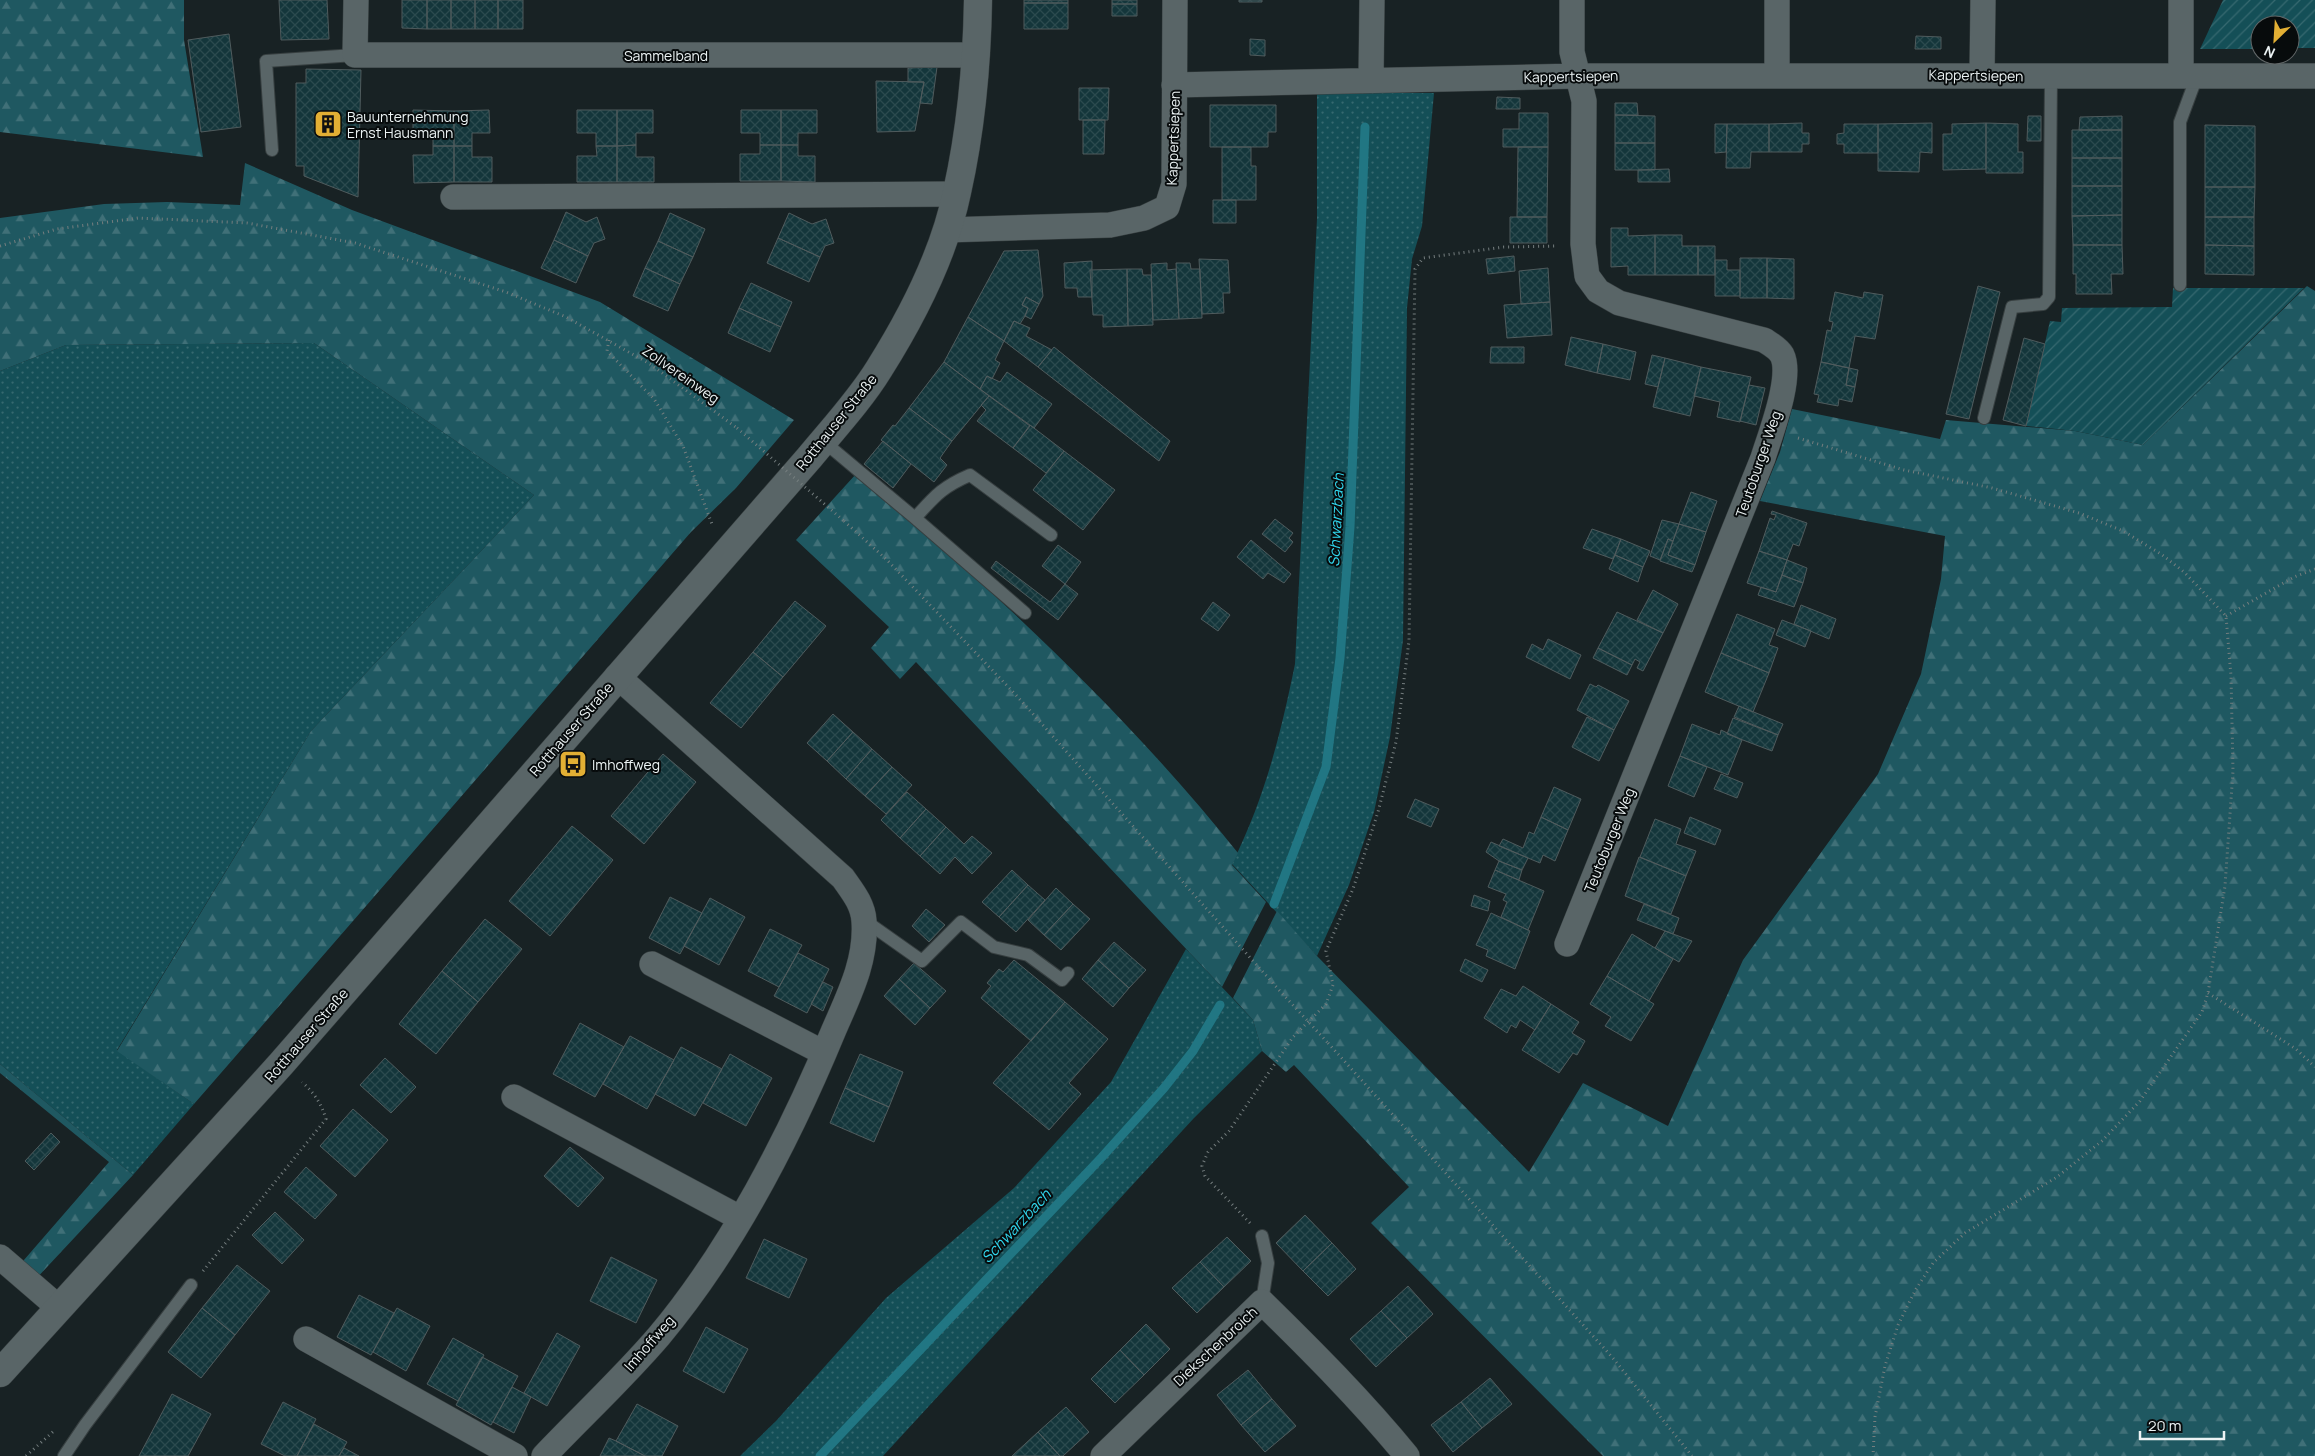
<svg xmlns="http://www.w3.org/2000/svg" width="2315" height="1456" font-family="Manrope,sans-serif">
<defs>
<pattern id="grass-dots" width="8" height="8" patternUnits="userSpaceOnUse" patternTransform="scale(1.25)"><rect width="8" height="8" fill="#144f57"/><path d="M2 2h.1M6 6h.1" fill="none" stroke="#366970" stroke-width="1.8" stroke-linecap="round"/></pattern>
<pattern id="forest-firs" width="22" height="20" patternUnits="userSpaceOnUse" patternTransform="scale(1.25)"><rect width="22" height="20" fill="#1f5861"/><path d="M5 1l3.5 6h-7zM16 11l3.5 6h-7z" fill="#407078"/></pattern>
<pattern id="garden-furrows" width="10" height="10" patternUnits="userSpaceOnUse" patternTransform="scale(1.25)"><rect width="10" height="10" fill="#144f57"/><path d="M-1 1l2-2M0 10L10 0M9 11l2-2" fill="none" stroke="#366970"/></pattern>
<pattern id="building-cross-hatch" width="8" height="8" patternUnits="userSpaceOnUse" patternTransform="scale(1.25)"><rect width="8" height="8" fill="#14363b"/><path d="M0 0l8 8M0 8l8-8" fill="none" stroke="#2b4a4e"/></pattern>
</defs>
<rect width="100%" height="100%" fill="#182224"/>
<!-- grass -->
<path fill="url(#grass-dots)" d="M1317,93h117l-12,133 -10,33 -5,49 -4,332 -13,97 -16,75 -25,73 -32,71 -85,-92c33,-67 48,-127 63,-200l22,-445z
M314,343l220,152 -223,236 -194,319 77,54 -61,71 -133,-111v-693l66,-26z
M1186,949l67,71 9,31 -68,67 -311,338h-143l36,-35 110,-123 128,-110 97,-106z"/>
<!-- forest -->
<path fill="url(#forest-firs)" d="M0,0h184v40l19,117 -203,-25z
M245,163l107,47 248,92 194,118 -58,68 -45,44 -497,572 -77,-53 194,-320 223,-236 -220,-152 -248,2 -66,26v-153l104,-14 63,-2 73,3z
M2307,286l8,5v1165h-712l-232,-233 38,-36 -115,-122 -8,7 -24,-21 -9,-31 -20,-22 44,-87 40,45 212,216 54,-89 85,43 75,-166 135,-186 43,-100 20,-95 4,-43 -185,-35 20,-49 12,-43 148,30 6,-19 129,11 68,14z
M856,474c138,116 269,238 382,379l-6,12 34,37 -44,85 -306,-325 -16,17 -29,-31 18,-21 -93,-87z
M0,1064l133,111 -100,107 -16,-14 92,-106 -109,-89z"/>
<!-- garden -->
<path fill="url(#garden-furrows)" d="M2223,0h92v48h-25v-23h-30v24h-60z
M2173,288h131l-161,157 -68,-14 -49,-5 24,-105 11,1 1,-14 110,-1z"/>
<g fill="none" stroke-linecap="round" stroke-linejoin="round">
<!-- stream -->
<path stroke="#217683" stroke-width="9" d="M1274,904l52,-137 14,-109 10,-131 15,-400
M820,1456l282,-299 62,-69 29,-37 27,-46"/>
</g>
<!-- building -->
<path fill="url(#building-cross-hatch)" stroke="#4f5b5d" d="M279,0h48l2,39 -48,1z
M402,0h25v29l-25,-1z
M427,0h24v29h-24z
M451,0h24v29h-24z
M475,0h23v29h-23z
M498,0h25v29h-25z
M1024,0h44v3h-44z
M1112,0h25v4h-25z
M1239,0h23v2h-23z
M1024,3h44v26h-44z
M1112,4h25v12h-25z
M229,34l12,93 -40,5 -13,-92z
M1916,36l25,1v12h-26z
M1250,39l15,1v16l-15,-1z
M937,67l-5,37 -12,-1 4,-21h-16v-14z
M306,69l55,1 -3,127 -54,-21v-10h-8v-83h10z
M876,81l48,1 -9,49 -38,1z
M1079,88h30l-1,32h-29z
M1497,97l23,1v11h-24z
M1615,103h22l1,12h-23z
M1210,105h66v27h-8v15h-58z
M413,110l41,1v35h-21v-12h-20z
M489,110l1,23h-18v13h-18v-35z
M577,110h40v36h-21v-13h-19z
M617,110h36v23h-17v12l-19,1z
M741,110h40v35h-21v-12h-19z
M781,110h36v23h-19v12h-17z
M1519,113h29v34h-45v-18h16z
M1615,115l40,1v27h-40z
M2028,116h13v25h-14z
M2122,116v14h-43l1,-13z
M1083,120h22l-1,34h-21z
M1802,123v10h7v11h-7v8h-33v-28z
M1932,123v30l-12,-1 -1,20 -41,-1v-47z
M1986,123v46l-43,1v-36h9v-10z
M1986,123l32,1v28h5v21h-37z
M1715,124h12l-1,28 -11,1z
M1727,124h42v28h-18l-1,16h-24z
M1844,124h34v29h-34v-9h-7v-10l7,-1z
M2205,125l50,1v61h-50z
M2072,130h50v28h-50z
M1615,143h40v27h-40z
M636,145v12h18v25h-37v-36z
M760,145h21v36h-41v-27h20z
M781,145h17v11h17v26l-34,-1z
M433,146h21v36l-40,1 -1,-28h20z
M454,146h18v11h20v25h-38z
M596,146h21v36h-40v-26h20z
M1222,147h29v19h5v34h-34z
M1518,147h30l-1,70h-30z
M2072,158h50v28h-50z
M1669,169l1,13h-32v-12z
M2072,186h50v29l-50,1z
M2205,187h50l-1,30h-49z
M1213,200h23v23h-23z
M566,212l20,10 11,-5 8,22 -11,4 -6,13 -34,-16z
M670,213l35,16 -12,28 -35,-16z
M789,213l23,11 14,-5 8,24 -9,3 -5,11 -42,-19z
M2122,215v30h-49l-1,-29z
M1510,217h37v26h-37z
M2205,217h49v29l-49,-1z
M1611,228h17v8l27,-1v40h-27v-9l-17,1z
M1655,235h27v11h16v29h-43z
M778,238l42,19 -11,25 -42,-19z
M554,240l34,16 -12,27 -35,-15z
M658,241l35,16 -13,27 -35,-16z
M2073,245h49l1,29h-12l1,20h-36v-20h-3z
M2205,245l49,1v29l-49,-1z
M1698,246h17v29h-17z
M1038,250l5,46 -4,8 -13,-7 -4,8 6,3 -3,8 -5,8 -6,-3 -10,20 -36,-24 36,-66z
M1514,256l1,15 -27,3 -2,-15z
M1740,258h27v40h-27z
M1767,258l27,1v40l-27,-1z
M1199,259l29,1 2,33h-7l1,20 -22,1z
M1715,260h12v10h13v26h-25z
M1092,261v36h-14l-1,-9h-12l-1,-25z
M1167,263v7l9,-1 3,50 -26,1 -2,-56z
M1176,263h14l1,6h9l2,49 -23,1z
M645,268l35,16 -12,27 -35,-15z
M1548,268l2,34 -29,2 -2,-33z
M1127,269h15l1,6h8l2,50 -25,1z
M1127,269l1,57 -25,1v-12h-10l-3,-45z
M751,283l41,19 -11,25 -42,-19z
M1978,286l22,6 -31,127 -23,-5z
M1835,292l28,6 1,-6 19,3 -8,44 -20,-3 -6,32 -28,-6 6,-32 4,1 2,-9 -4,-1z
M1026,297l13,7 -8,15 -6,-3 3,-8 -6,-3z
M1550,302l2,33 -45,3 -3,-33z
M739,308l42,19 -11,25 -42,-19z
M968,317l36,24 -9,19 5,3 -8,16 -5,-3 -7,13 -36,-27z
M1014,321l16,7 -4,8 26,14 -14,17 -34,-26z
M1571,337l32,7 -6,29 -32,-8z
M2024,338l21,6 -19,82 -23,-6z
M1603,344l33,8 -6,28 -33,-7z
M1054,347l116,94 -11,20 -121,-94z
M1491,347h33v16h-34z
M1652,355l13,3 -7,29 -13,-3z
M1665,358l36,9 -11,49 -37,-9z
M944,362l45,34 -37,45 -43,-33z
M1821,362l28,6 -3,17 9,2 -3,15 -13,-3 -1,7 -21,-4 2,-7 -5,-1z
M1701,367l50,10 -11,45 -23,-5 3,-15 -26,-6z
M1849,368l9,2 -3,17 -9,-2z
M1007,372l45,32 -18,24 -54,-39 7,-13 13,6z
M1749,385l16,3 -9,37 -16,-4z
M989,396l41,30 -17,22 -36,-27 9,-11 -5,-5z
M909,408l43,33 -12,17 7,7 -13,17 -53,-42 12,-15 2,1z
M1030,425l34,26 -18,22 -33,-25z
M883,441l28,23 -18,24 -29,-24z
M1064,451l51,39 -32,40 -50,-40z
M1691,492l26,9 -11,31 -27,-8z
M1772,511l35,12 -8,23 -6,-2 -6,16 -28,-9 11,-33 4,2 2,-5 -5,-1z
M1275,519l18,14 -4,5 4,4 -8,10 -23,-18z
M1662,520l17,4 -6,17 -5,-2 -8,21 -10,-4z
M1679,524l27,8 -11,33 -27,-10z
M1592,529l29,10 -8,20 -30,-11z
M1621,539l29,12 -7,16 -28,-12z
M1668,539l5,2 -5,14 27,10 -3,7 -32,-11z
M1251,540l40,34 -7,9 -16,-10 -5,6 -26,-22z
M1058,545l23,17 -16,22 -23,-18z
M1759,551l28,9 -11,32 -29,-9z
M1615,555l28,12 -5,15 -29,-13z
M1787,560l20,8 -4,15 -21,-8z
M996,561l54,41 15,-18 13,10 -20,26 -67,-52z
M1782,575l21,8 -9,24 -36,-12 3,-8 15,5z
M1653,590l25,14 -15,29 -26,-13z
M795,601l31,25 -43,51 -30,-25z
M1213,602l17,13 -12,16 -17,-12z
M1801,605l35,14 -7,20 -35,-15z
M1617,612l46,21 -20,38 -6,-3 3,-6 -5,-3 -3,6 -34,-17z
M1737,614l38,15 -6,16 9,3 -9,25 -48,-20z
M1782,620l29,11 -6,16 -29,-12z
M1548,639l33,16 -11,24 -44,-22 6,-13 11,6z
M1598,648l34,17 -5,10 -34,-17z
M753,652l30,25 -42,51 -31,-25z
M1721,653l48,20 -16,39 -48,-20z
M1590,684l6,3 2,-2 31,16 -15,29 -37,-20z
M1739,706l44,18 -5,11 -44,-18z
M833,714l20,18 -26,29 -20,-18z
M1587,717l27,13 -15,31 -27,-14z
M1733,718l45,17 -6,16 -45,-17z
M1692,724l28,11 1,-5 21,10 -14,35 -48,-19z
M853,732l19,17 -26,30 -19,-18z
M872,749l20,18 -27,29 -19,-17z
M663,754l33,28 -52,62 -33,-28z
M1680,756l27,11 -13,30 -26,-11z
M892,767l20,18 -26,29 -21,-18z
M1721,774l22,9 -6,15 -23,-9z
M1554,787l27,12 -13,31 -27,-13z
M907,792l19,17 -26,29 -19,-18z
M1415,799l24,10 -8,18 -24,-10z
M926,809l20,18 -26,29 -20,-18z
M1541,817l27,13 -13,31 -12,-6 -3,8 -41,-17 4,-7 20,9 6,-16 5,2z
M1690,817l31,13 -6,15 -31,-12z
M1655,819l26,10 -5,15 20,7 -10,25 -46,-19z
M572,826l41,34 -63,76 -41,-35z
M946,827l18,17 8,-8 20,17 -20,21 -17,-17 -15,17 -20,-18z
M1491,842l37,16 -6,12 -23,-9 -13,-9z
M1639,857l47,19 -15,38 -46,-18z
M1499,861l23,9 -3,10 -24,-10z
M1012,870l16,15 -29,32 -17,-15z
M1495,870l49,21 -16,39 -27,-13 6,-15 -4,-2 3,-6 -18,-7z
M1028,885l17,15 -29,32 -17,-15z
M1056,888l17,16 -29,31 -16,-15z
M1474,895l16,6 -2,10 -17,-5z
M670,897l32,16 -22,41 -31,-16z
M710,898l35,19 -26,48 -35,-19z
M1073,904l17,15 -29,31 -17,-15z
M1644,904l35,14 -6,16 -36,-14z
M926,909l19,16 -16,17 -17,-16z
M1491,913l39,18 -15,38 -29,-13 2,-6 -12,-5z
M485,919l37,30 -44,53 -36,-31z
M770,929l32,16 -23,42 -31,-16z
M1665,931l27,10 -13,21 -24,-14z
M1632,934l41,25 -24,42 -42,-25z
M1114,942l32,28 -17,18 -31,-28z
M798,953l31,16 -22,44 -33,-17z
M1465,959l23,11 -6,12 -22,-11z
M1014,960l51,42 -34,39 -50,-43 10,-12 -4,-3 12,-14 4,3z
M1098,960l31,28 -16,19 -31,-28z
M914,963l32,28 -16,17 -31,-29z
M442,971l36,31 -42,52 -37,-30z
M1607,976l47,28 -23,37 -26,-15 6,-9 -21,-13z
M899,979l31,29 -15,17 -31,-29z
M823,982l10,5 -10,24 -12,-7z
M1523,986l28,18 -16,26 -15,-10 -4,8 -5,-3 -4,8 -23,-15 17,-29 15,7z
M1065,1002l43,37 -39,44 12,11 -32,36 -56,-47z
M1551,1004l28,18 -7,11 13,8 -8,14 -4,-2 -14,20 -37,-23z
M580,1023l44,24 -29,50 -42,-23z
M630,1036l44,24 -27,49 -44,-25z
M681,1047l41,22 -27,47 -40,-22z
M730,1054l42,24 -26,48 -43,-23z
M860,1054l43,18 -14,35 -44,-19z
M385,1058l31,29 -25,26 -31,-28z
M845,1088l44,19 -15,35 -44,-19z
M353,1109l35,31 -33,37 -35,-31z
M51,1133l9,9 -26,28 -9,-9z
M570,1147l34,31 -26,29 -34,-31z
M306,1167l31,28 -22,24 -31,-27z
M275,1212l29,28 -22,24 -30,-29z
M1305,1215l27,28 -29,28 -27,-28z
M1227,1237l24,24 -27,26 -24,-25z
M764,1239l43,20 -18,39 -43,-20z
M1332,1243l24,26 -28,27 -25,-25z
M611,1257l46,23 -21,43 -46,-22z
M1200,1262l24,25 -27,26 -25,-25z
M237,1265l33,26 -35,44 -33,-27z
M1408,1286l25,28 -26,24 -26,-27z
M359,1295l35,18 -23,42 -34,-18z
M202,1308l33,27 -34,43 -33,-26z
M397,1308l33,18 -24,45 -33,-19z
M1381,1311l26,27 -31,29 -26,-28z
M1146,1324l24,25 -26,26 -24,-25z
M706,1327l42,22 -24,44 -41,-22z
M557,1333l23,13 -33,60 -23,-13z
M453,1338l31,17 -26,46 -31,-17z
M1120,1350l24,25 -29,28 -24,-24z
M482,1357l36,19 -27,49 -35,-20z
M1248,1370l24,29 -31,26 -24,-30z
M1490,1378l22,26 -30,24 -21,-26z
M512,1387l19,10 -17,36 -21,-11z
M172,1394l39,20 -23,42h-49z
M1272,1399l24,27 -31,26 -24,-27z
M283,1402l33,17 -19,37h-12l-24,-12z
M1461,1402l21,26 -29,24 -22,-27z
M637,1404l41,22 -16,30h-17l-29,-15z
M1066,1407l23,25 -26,24h-3l-22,-24z
M314,1424l33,18 -8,14h-42z
M1038,1432l22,24h-48z
M609,1438l7,3 29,15h-45z
M344,1448l15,8h-20z"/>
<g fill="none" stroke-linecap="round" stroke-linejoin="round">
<defs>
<path id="lane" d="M272,150l-6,-89 89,-6
M2180,285v-163l17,-46
M1984,418l28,-111 31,-3 6,-7 2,-220
M823,441l92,77c20,-22 27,-31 55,-43l81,60
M915,518l110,95
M864,920l58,41 39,-39 33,25 34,8 34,25 6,-7
M1262,1302l6,-39 -6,-27
M64,1456l21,-31 106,-140"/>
<path id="street" d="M356,0l-1,55h622
M1777,0v75
M1982,74l1,-74
M2181,76v-76
M1371,79l1,-79
M1174,85l403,-9h738
M453,197l504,-3
M946,230l164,-5 34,-7 23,-11 7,-23 1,-184
M1567,944l196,-486c7,-23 30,-81 19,-103 -4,-7 -12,-11 -18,-15l-145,-37 -21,-12 -11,-15 -4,-32 1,-143 -12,-49v-52
M652,964l172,89
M514,1097l226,121
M0,1257l58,50
M306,1339l209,117
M544,1456c38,-40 79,-78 115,-120 72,-86 131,-200 174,-304 15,-35 34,-71 31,-111 -1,-17 -12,-30 -21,-43l-226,-202
M1103,1456l159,-154c50,49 100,99 145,154"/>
<path id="secondary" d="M0,1373l281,-309 528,-606c23,-28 51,-58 70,-89 34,-54 65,-114 78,-177 14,-63 20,-128 21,-192"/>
</defs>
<!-- lane casing -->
<use href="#lane" stroke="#373f40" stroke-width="14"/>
<!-- street casing -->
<use href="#street" stroke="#373f40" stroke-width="26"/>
<!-- secondary casing -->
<use href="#secondary" stroke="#373f40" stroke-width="29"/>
<!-- path -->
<path stroke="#757e7f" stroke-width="3" stroke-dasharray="1 4" stroke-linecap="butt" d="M0,246l57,-17 81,-11 109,5 108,20 151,49 60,25 84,47 87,64
M609,340l-2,11 47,48 29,47 30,81
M1798,438l106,32 88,18 87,25 44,18 38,23 23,18 42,44 5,60 2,95 -8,115 -17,107 -6,19 -62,89 -38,40 -45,36 -92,56 -32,30 -17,26 -18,36 -13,41 -10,51 -2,39
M844,521l43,39 129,135 263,295
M2226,616l68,-39 21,-8
M2208,993l88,56 19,18
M1328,1043l284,314 80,99
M1250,1223l-45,-47 -3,-10 6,-14 21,-21 64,-94 33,-33 7,-19 -7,-34 27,-62 25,-77 18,-70 13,-101 6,-372 8,-11 81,-11 54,-1
M203,1271l123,-152c-5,-16 -11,-25 -24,-37
M26,1456l29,-26"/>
<!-- lane -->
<use href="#lane" stroke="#596567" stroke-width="12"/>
<!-- street -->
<use href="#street" stroke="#596567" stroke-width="25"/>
<!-- secondary -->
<use href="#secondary" stroke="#596567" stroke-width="28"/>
<!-- path-bridge -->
<path stroke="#757e7f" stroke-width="3" stroke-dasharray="1 4" stroke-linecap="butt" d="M737,428l107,93
M1279,990l49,53"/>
</g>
<!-- icons -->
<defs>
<symbol id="building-square" viewBox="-11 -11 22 22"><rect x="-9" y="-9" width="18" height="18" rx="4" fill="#e2af34" stroke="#070b0c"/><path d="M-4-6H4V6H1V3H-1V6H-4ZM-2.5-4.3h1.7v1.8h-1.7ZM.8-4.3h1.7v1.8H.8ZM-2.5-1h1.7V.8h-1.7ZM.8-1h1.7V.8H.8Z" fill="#111"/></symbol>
<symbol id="bus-square" viewBox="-11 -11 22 22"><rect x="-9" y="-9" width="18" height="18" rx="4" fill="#e2af34" stroke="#070b0c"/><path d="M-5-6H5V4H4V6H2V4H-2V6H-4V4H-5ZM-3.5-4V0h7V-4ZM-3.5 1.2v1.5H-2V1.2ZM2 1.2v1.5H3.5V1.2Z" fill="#111"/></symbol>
</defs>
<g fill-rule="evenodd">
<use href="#building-square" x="312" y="108" width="32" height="32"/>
<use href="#bus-square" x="557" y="748" width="32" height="32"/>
</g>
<g text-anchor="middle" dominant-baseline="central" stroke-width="4" stroke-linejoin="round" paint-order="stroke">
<!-- street labels -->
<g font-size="14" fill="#ecf3f4" stroke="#070b0c">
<text x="666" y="55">Sammelband</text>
<text transform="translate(1976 75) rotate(1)">Kappertsiepen</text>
<text transform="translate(1571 76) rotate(-1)">Kappertsiepen</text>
<text transform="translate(1173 138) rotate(-88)">Kappertsiepen</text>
<text transform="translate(681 374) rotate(35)">Zollvereinweg</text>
<text transform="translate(836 422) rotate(-51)">Rotthauser Straße</text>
<text transform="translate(1758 464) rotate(-71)">Teutoburger Weg</text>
<text transform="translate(571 729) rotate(-49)">Rotthauser Straße</text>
<text transform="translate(1609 840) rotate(-68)">Teutoburger Weg</text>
<text transform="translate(306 1035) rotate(-49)">Rotthauser Straße</text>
<text transform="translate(649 1343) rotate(-49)">Imhoffweg</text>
<text transform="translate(1215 1346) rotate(-43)">Diekschenbroich</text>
</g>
<!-- poi labels -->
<g font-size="14" fill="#ecf3f4" stroke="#070b0c" text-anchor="start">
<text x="347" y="116">Bauunternehmung<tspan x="347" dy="16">Ernst Hausmann</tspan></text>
<text x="592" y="764">Imhoffweg</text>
</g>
<!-- water labels -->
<g font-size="15" font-style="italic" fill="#31d6ed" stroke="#070b0c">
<text transform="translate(1336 520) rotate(-87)">Schwarzbach</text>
<text transform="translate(1016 1226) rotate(-47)">Schwarzbach</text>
</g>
</g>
<!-- north arrow -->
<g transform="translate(2275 40) rotate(205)"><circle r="24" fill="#070b0c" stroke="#636869"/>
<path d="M0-4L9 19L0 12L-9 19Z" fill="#e2af34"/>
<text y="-8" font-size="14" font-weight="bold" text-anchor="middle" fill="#ecf3f4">N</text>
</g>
<!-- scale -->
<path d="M2140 1431v8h84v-8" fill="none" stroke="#ecf3f4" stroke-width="2.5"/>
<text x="2148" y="1431" font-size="15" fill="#ecf3f4" stroke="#070b0c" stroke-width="4" paint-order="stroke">20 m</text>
</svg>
